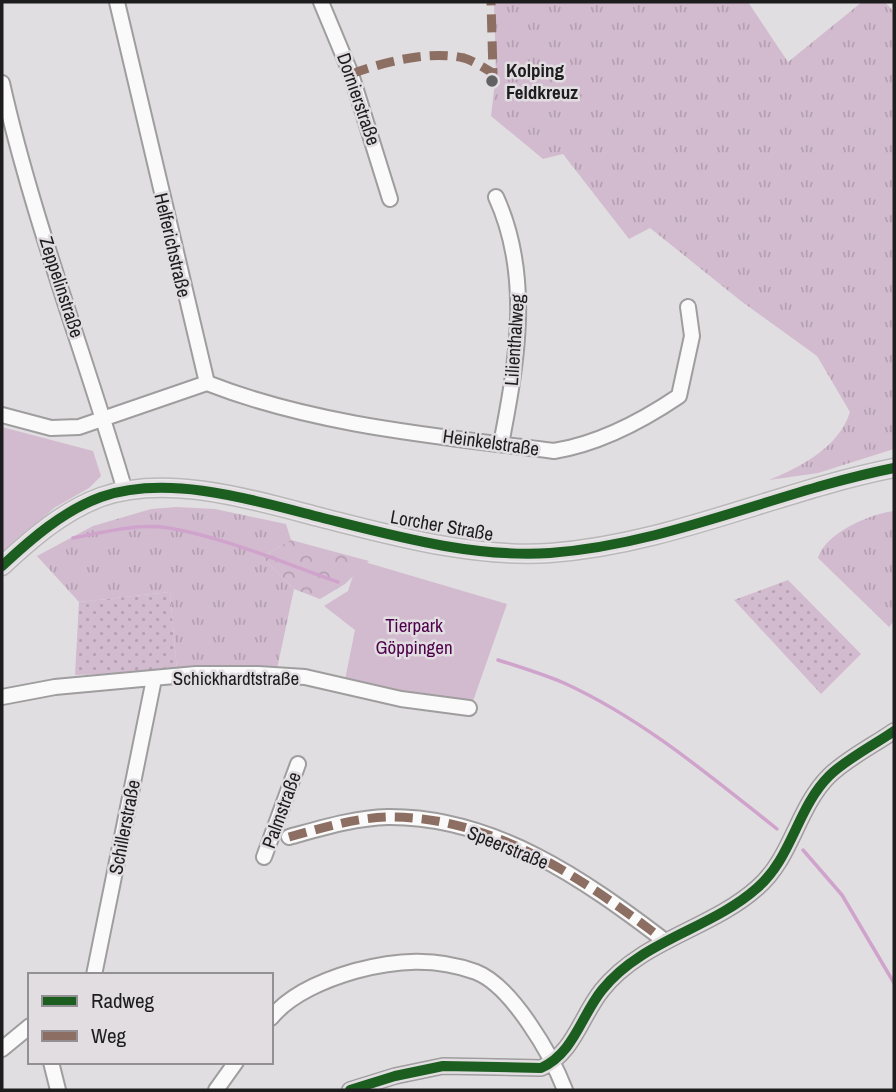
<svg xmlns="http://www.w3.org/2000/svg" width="896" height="1092" font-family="'Archivo Narrow',sans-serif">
<defs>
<pattern id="grass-tufts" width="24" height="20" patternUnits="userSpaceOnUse" patternTransform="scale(1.75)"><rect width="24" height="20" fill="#d2bbcf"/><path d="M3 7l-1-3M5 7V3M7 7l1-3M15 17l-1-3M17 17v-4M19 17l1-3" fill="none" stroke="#b4a0b1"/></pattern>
<pattern id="forest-crowns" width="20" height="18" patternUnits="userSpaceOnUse" patternTransform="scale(1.75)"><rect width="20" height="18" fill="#d2bbcf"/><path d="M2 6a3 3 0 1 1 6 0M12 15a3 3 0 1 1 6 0" fill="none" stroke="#b4a0b1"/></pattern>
<pattern id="garden-dots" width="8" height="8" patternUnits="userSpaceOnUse" patternTransform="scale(1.75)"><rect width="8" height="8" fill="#d2bbcf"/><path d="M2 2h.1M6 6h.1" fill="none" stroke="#b4a0b1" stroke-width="1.8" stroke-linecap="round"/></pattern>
</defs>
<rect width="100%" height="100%" fill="#e0dee0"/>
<!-- grass -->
<path fill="url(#grass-tufts)" d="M494,2h254l40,60 74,-60h23l9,10v437l-76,24 -49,7c32,-13 70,-33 81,-68l-33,-56 -76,-55 -91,-73 -21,11 -66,-85 -20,5 -52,-43 5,-43z
M176,507l39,2 71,15 5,16 -29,17 32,32 -17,80 -100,2 -7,-79 -91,10 -42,-46 56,-30 58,-17z
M894,511v110l-5,6 -71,-69c7,-25 52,-44 76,-47z"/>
<!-- forest -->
<path fill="url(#forest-crowns)" d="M291,540l78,21 -24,23 -25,15 -26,-10 -32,-32z"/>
<!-- park -->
<path fill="#d2bbcf" d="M2,427l91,24 8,25 -12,12 -35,20 -52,46z
M358,560l149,44 -35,100 -127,-24 10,-50 -31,-24 24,-15z"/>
<!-- garden -->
<path fill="url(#garden-dots)" d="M788,580l73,74 -40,40 -87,-94z
M170,592l7,79 -102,4 4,-73z"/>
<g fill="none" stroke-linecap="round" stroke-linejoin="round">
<!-- stream -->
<path stroke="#d0a3cc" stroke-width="3.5" d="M73,538c31,-6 65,-15 96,-10 58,10 114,35 169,54
M498,660c22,7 45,14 66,23 79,36 146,93 213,146
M803,850l39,45 52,88"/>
<defs>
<path id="minor" d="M321,2l30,72 39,125
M2,83c31,138 83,271 123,408
M496,197c36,79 21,165 5,247
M207,383c110,43 230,53 347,68 44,-7 88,-30 125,-55l13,-60 -4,-29
M2,415l49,13 28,-1 128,-44 -90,-381
M2,697l53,-10 141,-13h62l47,3 96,22 68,9
M289,837c33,-9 65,-19 99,-20 106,-1 197,63 277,124
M264,857l34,-93
M94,975l60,-296
M271,1018c19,-24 56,-39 84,-47 41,-11 80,-14 121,1 36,14 76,84 89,118
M2,1049l28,-23
M51,1062l7,28
M216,1090l20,-28
M350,1090l45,-14 48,-10 98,2c33,-15 40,-52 61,-78 40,-50 109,-61 155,-102 35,-30 40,-80 72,-112 17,-17 45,-31 65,-45"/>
<path id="major" d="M2,566c29,-27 61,-55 99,-69 65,-23 150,2 214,19 76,19 155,42 235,37 120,-9 228,-62 344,-85"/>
</defs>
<!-- minor casing -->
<use href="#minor" stroke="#9f9d9e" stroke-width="18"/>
<!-- major casing -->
<use href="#major" stroke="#bab9ba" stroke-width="21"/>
<!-- minor -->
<use href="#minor" stroke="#fafafa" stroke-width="14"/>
<!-- major -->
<use href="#major" stroke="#eae6e9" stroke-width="18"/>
<!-- quiet -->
<path stroke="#8d6e63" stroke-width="9" stroke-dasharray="18 9" stroke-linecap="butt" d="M351,74c33,-12 78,-24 113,-16 10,3 20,10 29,15l-2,-71
M289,837c33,-9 65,-19 99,-20 106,-1 197,63 277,124"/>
<defs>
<path id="cycleway" d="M2,566c29,-27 61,-55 99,-69 65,-23 150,2 214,19 76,19 155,42 235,37 120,-9 228,-62 344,-85
M350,1090l45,-14 48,-10 98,2c33,-15 40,-52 61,-78 40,-50 109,-61 155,-102 35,-30 40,-80 72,-112 17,-17 45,-31 65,-45"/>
</defs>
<!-- cycleway casing -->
<use href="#cycleway" stroke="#e1dde1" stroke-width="15"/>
<!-- cycleway -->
<use href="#cycleway" stroke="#1b5e20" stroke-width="10"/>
</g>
<!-- markers -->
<circle fill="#626162" stroke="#e1dde1" stroke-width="2.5" cx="492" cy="81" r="7"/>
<g text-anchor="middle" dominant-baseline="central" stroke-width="5" stroke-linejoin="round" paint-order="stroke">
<!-- poi labels -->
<g font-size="19" font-weight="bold" fill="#1e1d1e" stroke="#e1dde1" text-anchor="start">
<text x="506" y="70">Kolping<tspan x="506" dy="22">Feldkreuz</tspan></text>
</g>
<!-- street labels -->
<g font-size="19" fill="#1e1d1e" stroke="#e1dde1">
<text transform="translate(359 99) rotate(71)">Dornierstraße</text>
<text transform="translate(173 245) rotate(77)">Helferichstraße</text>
<text transform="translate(62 287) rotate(72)">Zeppelinstraße</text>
<text transform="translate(514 340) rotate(-86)">Lilienthalweg</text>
<text transform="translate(491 442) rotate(8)">Heinkelstraße</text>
<text transform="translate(442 525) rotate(10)">Lorcher Straße</text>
<text x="236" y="678">Schickhardtstraße</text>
<text transform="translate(281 810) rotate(-70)">Palmstraße</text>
<text transform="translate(124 827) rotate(-79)">Schillerstraße</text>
<text transform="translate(508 847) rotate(22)">Speerstraße</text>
</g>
<!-- park labels -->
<g font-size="19" fill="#4f004c" stroke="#e1dde1">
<text x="414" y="625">Tierpark<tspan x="414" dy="22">Göppingen</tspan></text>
</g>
</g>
<!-- border -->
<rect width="896" height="1092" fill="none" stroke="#1e1d1e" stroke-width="7"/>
<!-- legend -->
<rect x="28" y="973" width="245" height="91" fill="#e1dde1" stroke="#939093" stroke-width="2"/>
<rect x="42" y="996" width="35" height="10" fill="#1b5e20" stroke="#939093" stroke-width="2"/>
<text x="91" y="1008" font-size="21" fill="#1e1d1e">Radweg</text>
<rect x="42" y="1031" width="35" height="10" fill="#8d6e63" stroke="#939093" stroke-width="2"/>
<text x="91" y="1043" font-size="21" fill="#1e1d1e">Weg</text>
</svg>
